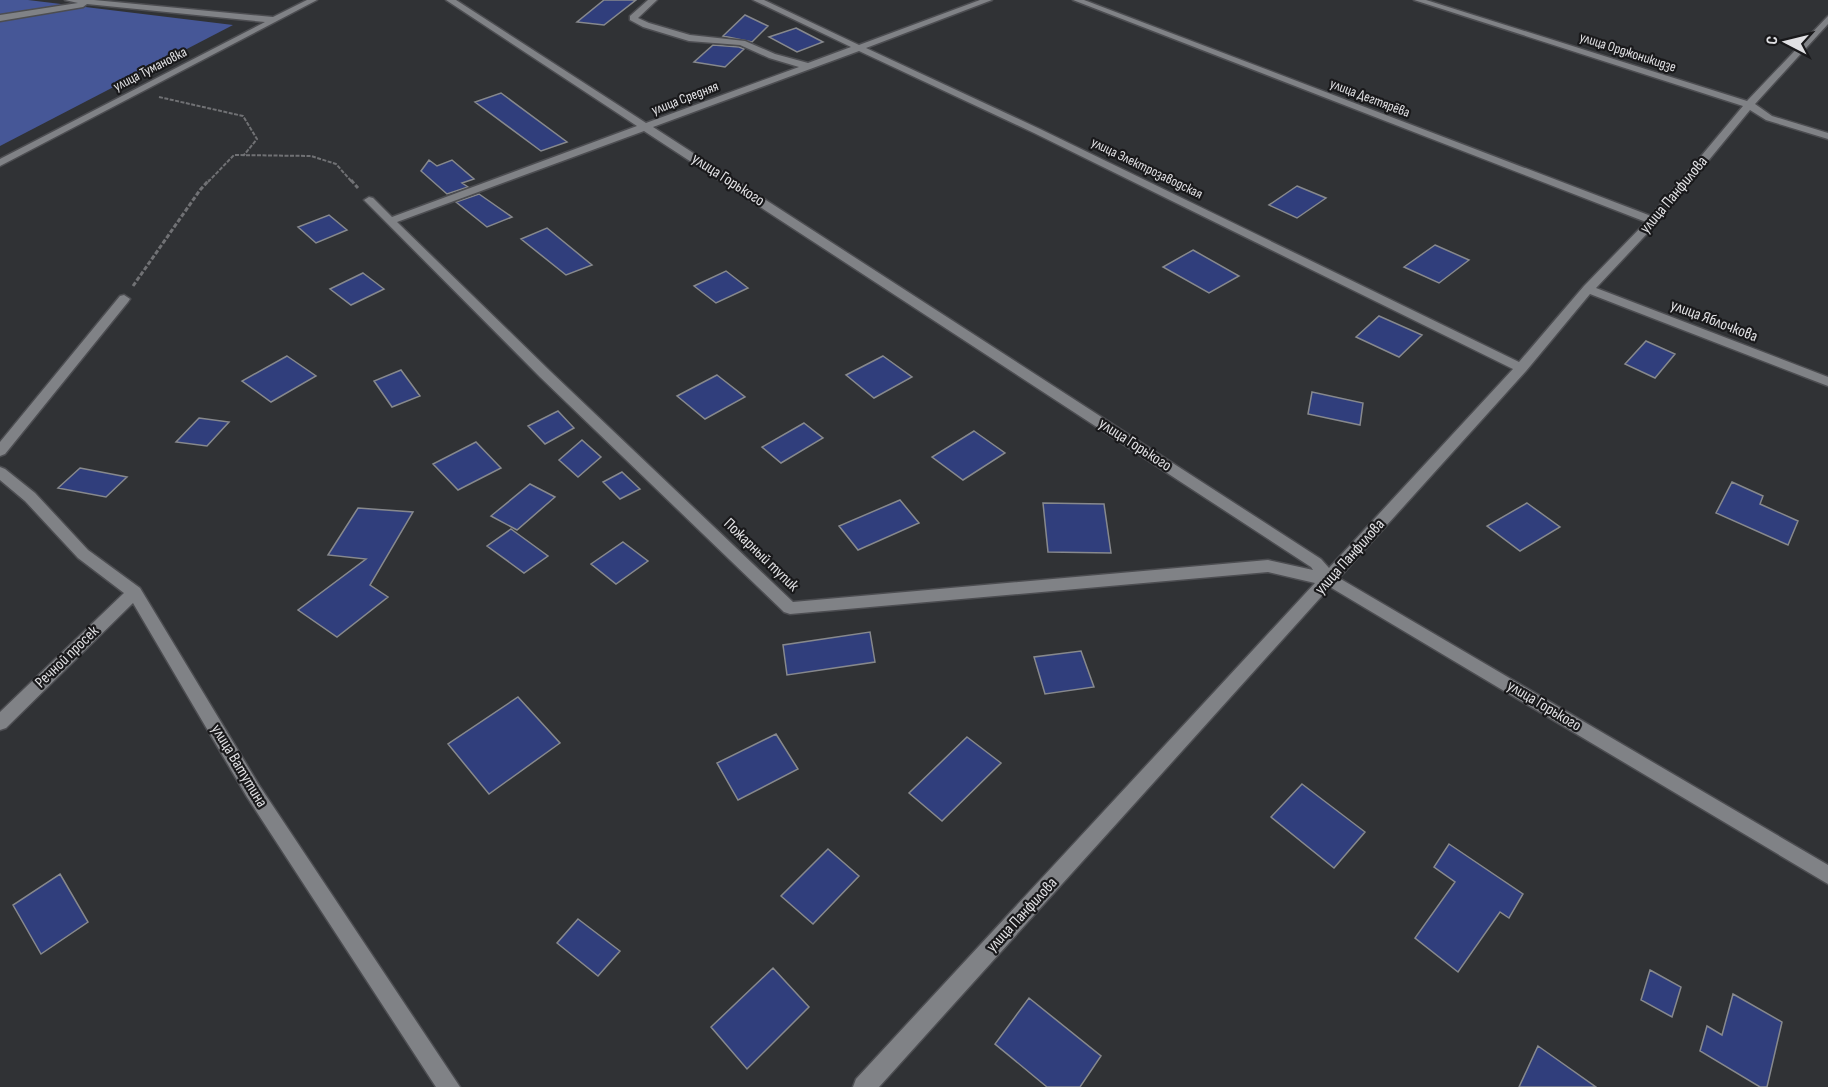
<svg xmlns="http://www.w3.org/2000/svg" width="1828" height="1087" font-family="'Sofia Sans Condensed',sans-serif">
<rect width="100%" height="100%" fill="#303235"/>
<!-- forest -->
<path fill="#465797" d="M0,0h28l205,25 -233,121z"/>
<!-- building -->
<path fill="#303e7c" stroke="#87898d" stroke-width="1.5" d="M604,0h32l-32,25 -27,-3z
M745,15l23,11 -16,16 -29,-6z
M796,28l27,14 -26,10 -28,-15z
M713,45l26,2 5,2 -19,18 -31,-5z
M501,93l66,49 -26,9 -66,-49z
M429,160l8,6 15,-6 22,19 -12,4 6,4 -21,7 -26,-23z
M1297,186l29,12 -29,20 -28,-13z
M479,194l33,23 -25,10 -31,-25z
M329,215l18,15 -31,13 -18,-16z
M547,228l45,37 -26,10 -45,-36z
M1435,245l34,15 -30,23 -35,-16z
M1193,250l46,26 -30,17 -46,-26z
M726,271l22,17 -32,15 -22,-17z
M363,273l21,16 -33,16 -21,-16z
M1379,316l43,19 -23,22 -43,-20z
M1646,341l29,13 -20,24 -30,-14z
M287,356l29,20 -45,26 -29,-21z
M883,356l29,21 -38,21 -28,-23z
M401,370l19,26 -28,11 -18,-26z
M717,375l28,22 -40,22 -28,-23z
M1312,392l51,11 -3,22 -52,-11z
M558,411l16,17 -29,16 -17,-18z
M199,418l30,4 -22,24 -31,-4z
M804,423l19,15 -42,25 -19,-16z
M974,431l31,22 -42,27 -31,-23z
M582,440l19,17 -23,20 -19,-17z
M476,442l25,26 -43,22 -25,-26z
M80,468l47,9 -21,20 -48,-9z
M622,472l18,17 -20,10 -17,-17z
M1732,482l31,14 -3,8 38,17 -10,24 -72,-32z
M530,484l25,13 -38,33 -26,-14z
M900,500l19,23 -61,27 -19,-24z
M1043,503l61,1 7,49 -63,-1z
M1527,503l33,24 -40,24 -33,-25z
M358,508l55,4 -43,73 18,12 -51,40 -39,-27 68,-51 -38,-4z
M511,529l37,27 -24,17 -37,-27z
M623,542l25,19 -32,23 -25,-20z
M870,632l5,30 -88,13 -4,-30z
M1081,651l13,36 -49,7 -11,-37z
M518,697l42,46 -71,51 -41,-50z
M776,734l22,35 -60,31 -21,-37z
M967,737l34,26 -59,58 -33,-28z
M1302,784l63,48 -31,36 -63,-51z
M1449,844l74,50 -14,24 -9,-6 -42,60 -43,-34 40,-56 -21,-15z
M828,849l31,27 -46,48 -32,-28z
M60,874l28,48 -47,32 -28,-49z
M578,919l42,32 -22,25 -41,-33z
M773,968l36,39 -62,62 -36,-42z
M1650,970l31,17 -9,30 -31,-17z
M1733,994l49,28 -15,65h-7l-60,-36 7,-25 15,9z
M1029,998l72,58 -21,31h-33l-52,-43z
M1538,1046l58,41h-77z"/>
<g fill="none" stroke-linecap="round" stroke-linejoin="round">
<defs>
<path id="minor" d="M65,0h29l179,17 34,-17h10l-317,166v-7l265,-137 -178,-18 -4,3 -83,14v-6l78,-12z
M446,0h10l190,123 153,-56 -30,-9 -29,-13 -51,-4 -46,-14 -13,-7v-4l18,-16h9l-19,18 11,5 41,12 55,6 30,13 33,9 43,-16 -98,-47h11l95,45 121,-45h12l-126,48 174,81 479,233 65,-76 62,-64 -573,-222h11l567,216 92,-110 -329,-106h12l321,101 81,-85v8l-73,80 17,12 56,17v6l-62,-19 -16,-10 -93,113 -61,65 232,89v9l-238,-92 -64,77 -187,207 489,287v19l-498,-297 -451,500h-26l3,-8 459,-496 -47,-11 -478,42 -6,-2 -244,-235 -176,-177 5,-3 4,1 19,19 245,-91zM859,51l175,82 479,236 -184,199 -8,-9 -668,-432zM644,131l667,436 2,3 -45,-10 -475,42 -243,-231 -153,-149z
M124,295l6,4 -2,3 -123,152 -5,2v-14l120,-146z
M0,467l5,2 30,24 53,57 52,38 119,197 201,302h-24l-189,-290 -114,-194 -127,125 -6,2v-18l124,-119 -46,-35 -53,-57 -25,-21z"/>
</defs>
<!-- minor casing -->
<use href="#minor" stroke="#4c4d51" stroke-width="3"/>
<!-- path-far1 -->
<path stroke="#707174" stroke-width="2" stroke-dasharray="4 1.5" stroke-linecap="butt" d="M159,97l84,19 14,23 -13,16
M208,182l26,-27 77,1 25,8 16,18"/>
<!-- path -->
<path stroke="#707174" stroke-width="3" stroke-dasharray="4.5 2" stroke-linecap="butt" d="M351,180l7,8
M133,286l67,-96 9,-10"/>
<!-- minor -->
<use href="#minor" fill="#808286" fill-rule="evenodd"/>
</g>
<g text-anchor="middle" dominant-baseline="central" stroke-width="4.5" stroke-linejoin="round" paint-order="stroke">
<!-- far-street labels -->
<g font-size="14" fill="#e1e1e4" stroke="#19191b">
<text transform="translate(1628 52) rotate(18)">улица Орджоникидзе</text>
<text transform="translate(150 69) rotate(-27)">улица Тумановка</text>
<text transform="translate(685 98) rotate(-21)">улица Средняя</text>
<text transform="translate(1370 98) rotate(21)">улица Дегтярёва</text>
<text transform="translate(1147 168) rotate(26)">улица Электрозаводская</text>
</g>
<!-- street labels -->
<g font-size="16" fill="#e1e1e4" stroke="#19191b">
<text transform="translate(728 180) rotate(33)">улица Горького</text>
<text transform="translate(1674 195) rotate(-50)">улица Панфилова</text>
<text transform="translate(1714 321) rotate(21)">улица Яблочкова</text>
<text transform="translate(1135 445) rotate(33)">улица Горького</text>
<text transform="translate(761 555) rotate(44)">Пожарный тупик</text>
<text transform="translate(1350 557) rotate(-48)">улица Панфилова</text>
<text transform="translate(67 657) rotate(-44)">Речной просек</text>
<text transform="translate(1544 706) rotate(31)">улица Горького</text>
<text transform="translate(239 766) rotate(59)">улица Ватутина</text>
<text transform="translate(1022 915) rotate(-47)">улица Панфилова</text>
</g>
</g>
<!-- north arrow -->
<g transform="translate(1786 42) rotate(277)" stroke="#19191b" stroke-width="4.5" paint-order="stroke">
<path d="M0-4.5L10 22L0 15L-10 22Z" fill="#e1e1e4"/>
<text y="-9" font-size="16" font-weight="bold" text-anchor="middle" fill="#e1e1e4">С</text>
</g>
</svg>
